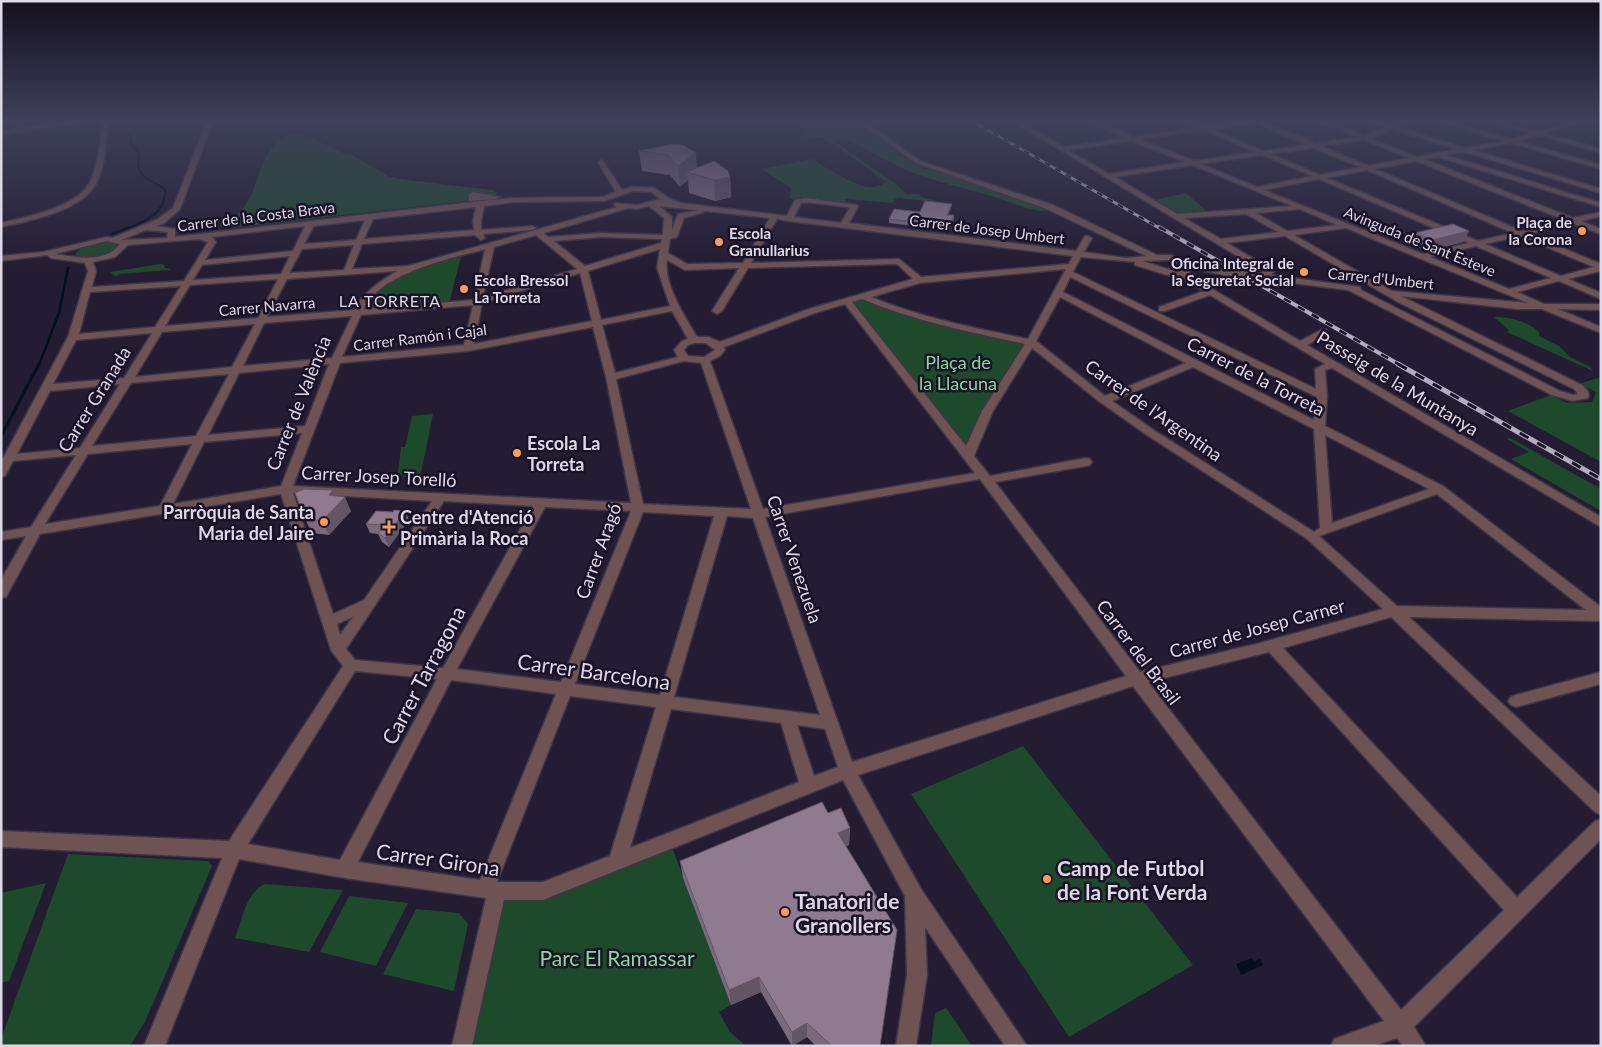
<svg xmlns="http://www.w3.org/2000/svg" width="1602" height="1047" font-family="Lato,sans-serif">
<rect width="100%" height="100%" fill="#231c32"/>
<!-- green -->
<path fill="#1e4a2c" d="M800,121h54l44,30 -2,2 28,16 21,4 107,37 -11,1 -15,-3c-36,-15 -75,-21 -112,-35 -24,-9 -45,-23 -69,-35l-11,3 63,44 9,9h13l2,3 23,6 -45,-5 -4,1 -3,4 -46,-4 -1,3 -39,-5 -16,2 1,-11 -29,-19 51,-10c5,6 42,25 50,27 8,2 17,1 23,-4l-52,-38 -9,-3 -2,-4 -22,2 3,-9z
M301,133l44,21 7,1 36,21 11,3 93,11 6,3 -6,5 -262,30c3,-13 14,-18 19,-29 14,-27 14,-63 52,-66z
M1186,193l24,21 -35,2 -26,-15z
M102,241l15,2 1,2c-9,11 -32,16 -43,9l7,-7z
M462,253l-13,51 -93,8c29,-40 61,-46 106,-59z
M161,264l4,1 -1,3 8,1 -2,1 -51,4 -3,3 -6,-5z
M864,297l95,30 72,15 -63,114 -121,-155z
M1494,317c16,0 33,4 45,15v4l20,10 11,11 20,10 3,4 -86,-39 2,-2z
M1601,377v85l-93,-51 43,-16 16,8 25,-1 4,-10 -17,-8z
M433,414l-14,69 -21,-9 3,-27h4l7,-31z
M1510,438l91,51v22l-90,-52 18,-7 -22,-13z
M1023,746l170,219 -124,72 -158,-243z
M670,842l61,163 -12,7 11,20 16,14h-284l35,-155h46z
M68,854l140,7 4,5 -67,156 -15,24h-129v-7z
M46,883l-37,98 -8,2v-90z
M265,884l78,6 -34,62 -74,-14c7,-18 11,-46 30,-54z
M349,896l59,7 -32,63 -56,-14z
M416,909l43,4 9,11 -14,67 -71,-17z
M946,1008l26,38h-41l4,-33z"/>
<!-- water -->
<path fill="#01111b" d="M1252,958l2,3 6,-2 3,6 -22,10 -5,-11z"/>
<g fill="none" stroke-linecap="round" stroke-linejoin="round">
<!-- stream-far2 -->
<path stroke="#01111b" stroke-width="2" d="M127,229c19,-8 40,-17 38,-40l-19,-11 -8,-9 1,-15 -9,-12 1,-9 15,-12"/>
<!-- stream-far1 -->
<path stroke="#01111b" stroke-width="2.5" d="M112,234l18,-7
M39,365l20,-52 9,-45"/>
<!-- stream -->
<path stroke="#01111b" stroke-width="3" d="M1,436l38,-72"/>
<defs>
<path id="minor" d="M71,121h20l-90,14v-4z
M103,121h6c-3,20 -4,43 -12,61 -14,29 -68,39 -96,45v-4c25,-6 77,-16 89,-41 9,-18 10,-42 13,-61z
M207,121h6l-33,88 -16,14 -8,3 19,3v8l306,-36 33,-3 89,-1 13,-5 -18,-30 3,-2 2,1 19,29 10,-3 22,1 16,11 11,4 106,13 8,-16 11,-2 51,7 1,2 -9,16 227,28 9,-15h3l4,2 -8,14 42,6 20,-2 -99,-47 -131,-46 -59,-42h8l55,40 133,44 104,50h13l32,11 26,4 1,2 -4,3 -28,-5 -28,-10 -27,1 29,9h19l1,2 -4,2 113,67 21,-11h6v4l-20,11 294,172v10l-269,-159 -7,2 2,26 -2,30 118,60 158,121v14l-192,-4 192,179v19l-6,-3 -204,-195 -108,31 234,249 78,-76 6,-2v20l-187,188 12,19h-23l-6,-8 -24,8h-42l3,-7 50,-18 -251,-335 -275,89 63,114 106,157h-22l-80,-119 2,48 -11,71h-20l11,-71 -2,-79 -62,-116 -300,120h-39l-32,146h-20l34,-148 -141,-20 -106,-19 -74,187h-21l78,-188 -221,-11v-16l228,10 114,-175 -12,-16 -50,-156 -241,40 -34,63 -5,1v-18l25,-44 -25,4v-8l30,-5 45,-72 -63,6 -8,15 -4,1v-15l67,-125 20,-66 -3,-8 -34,-5 -4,-3 -46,6v-5l42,-4 64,-15 5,1 46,-19 15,-11zM633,191l19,1 8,7 -23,6 -22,-2 -1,2 3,2 -209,59 -56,3 10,-25 113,-9 6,5 4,-2 -2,-4 49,-4 4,-2 -4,-2 -51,4v-9l3,-15 30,-4 90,-1zM806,202l41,5 3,1 -9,15 -47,-6 7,-14zM649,206l15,12 -1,17 -62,-2 -53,4 -4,-4 85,-25 8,1zM659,206l111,12 -27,45 -56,1 -19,-11 2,-14 7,-2 7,-19 20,-6 -4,-2 -22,4 -6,16v-13zM476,207l-3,14 1,9 -110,9 9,-20zM777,219l12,2 284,35 -4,8 -148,13 -22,-18 -148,4zM365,220l-9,20 -52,4 10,-18zM305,226l-12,25 -88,9 11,-18 -4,-5zM146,230l22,2 -1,6 -46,2zM536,235l41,34 -94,28 11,-50zM601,237l61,2 -1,4 -76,23 -31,-25zM199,239l9,3 -24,39 -92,6 4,-16 -3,-9 22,-5 13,-12zM107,241l13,3c-15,20 -45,13 -65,10zM354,245l-10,25 -55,3 13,-24zM485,249l-11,51 -110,9c17,-37 86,-50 121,-60zM660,249l-3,19 13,38 -69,14 -13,-49zM290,256l-9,18 -88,6 9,-15zM1081,257l54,5v3l32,10h10l27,16 -45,16v4h6l45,-16 115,69 -10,5 1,20 -243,-117zM667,260l18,10 54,-2 -27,43 5,3 5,-3 26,-43 149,-4 16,15 -104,30 -89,33 -12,-5h-11c-12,-20 -34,-54 -30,-77zM1066,269l-38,70c-53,-11 -107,-21 -157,-42l49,-14zM397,271c-16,10 -34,21 -43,39l-87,7 20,-38zM580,273l12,48 -118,23 8,-41zM1070,277l247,120 -3,23 -251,-128zM278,279l-20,39 -93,8 25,-41zM181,286l-26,41 -76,7 11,-42zM1060,297l126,66 -81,33 -69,-55zM862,299c52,22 108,33 163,45l-43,67 -16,35 -114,-144zM845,304l130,169 -212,36 -53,-148 10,-5 5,-6 -1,-3 91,-34zM473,305l-9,40 -122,12 19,-42zM672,311l16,28 -6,2 -8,9 4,7 -63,16 -13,-48zM352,316l-20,42 -89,8 21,-43zM255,324l-23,43 -97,10 27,-45zM593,327l13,50 25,126 -338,-17 47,-123 128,-12zM152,333l-28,45 -71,6 23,-44zM695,343h11l9,7 -11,7 -16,-1 -4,-6 4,-5zM1032,348l68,54 47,33 159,103 77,71 -123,34 -120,29 -145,-190 91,-16 4,-1 2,-3 -2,-3 -4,-1 -96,18 -16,-20 19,-45zM684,361l17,2 50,146 -108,-5 -27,-125zM329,364l-24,62 -97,9 31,-62zM1193,367l121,62 6,99 -6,4 -159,-101 -43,-30zM229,374l-33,62 -104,10 39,-63zM120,384l-40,64 -63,6 33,-63zM302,433l-21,53 -108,18 31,-62zM1325,435l104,54 -97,34zM192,444l-32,62 -115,18 43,-70zM980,479l146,197 -274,86 -87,-245zM293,493l139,8 -68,99 -31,14zM1437,494l149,116 -189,-4 -78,-70zM444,501l89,5 -90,162 -88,-8 -9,-11zM545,507l86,4 -70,171 -104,-13zM643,512l71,4 -54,179 -85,-11zM727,516l26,2 67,197 -146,-18zM353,617l-13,18 -3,-11zM1269,652l235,258 -103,100 -253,-328zM355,671l82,8 -97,181 -92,-16zM451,680l105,14 -76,186 -122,-18zM570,696l86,11 -46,149 -67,26h-46zM671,709l110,14 18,59 -169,66zM797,725l28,4 13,38 -24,9z
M1012,121h8l43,26 62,-9 -38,-17h9l38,16 63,-10 -13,-6h9l12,5 34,-5h23l53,22 42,-6 -39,-16h10l37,15 20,-9 -17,-6h11l11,4 6,-4h8l-8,5 69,22 37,-7 -64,-20h11l62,18 20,-6 -39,-12c16,0 35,11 47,10 15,-2 27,-10 43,-10l-37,12 56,16v4l-63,-18 -20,6 83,24v4l-90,-26 -38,7 128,39v4l-136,-41 -19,3 155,48v4l-163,-50 -14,2 149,59 28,-6v4l-20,5 20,8v5l-29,-11 -43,11 72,30v7l-33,8 33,14v6l-42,-18 -42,11 27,12h57v6l-43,-1 43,18v6l-59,-24h-25l-116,-13 181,89 6,6 1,5 -1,2 -15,3 -21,-6 -204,-105 -95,-12v-4l11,-2zM1255,123l51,22 -42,6 -53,-22zM1391,129l66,20 -40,8 -45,-18zM1204,130l51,22 -61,9 -54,-22zM1364,140l45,18 -41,8 -46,-20zM1132,141l53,21 -76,12 -41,-24zM1313,148l47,19 -40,8 -49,-21zM1262,155l50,21 -55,11 -56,-23zM1416,161l149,59 -43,11 -147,-62zM1193,165l99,41 -115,8 -62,-37zM1367,170l146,63 -35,8 -151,-63zM1319,179l150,64 -46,11 -159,-64zM1300,209l37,16 -50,6 -31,-18zM1246,214l32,18 -57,7 -37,-21zM1346,228l182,75 -136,-12 -98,-56zM1285,236l113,66 176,87 4,5 -5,1 -13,-4 -199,-101 -1,-3 -90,-12 4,-3 -1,-2 -46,-27zM1520,236l74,31 -33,9 -76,-32zM1476,246l75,32 -42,11 -79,-32z
M473,192l27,5 -4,2 -27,2v-7z
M1601,672v12l-85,23 -5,-2 -3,-4 3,-4 5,-2z"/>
</defs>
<!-- minor casing -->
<use href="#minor" stroke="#3d364b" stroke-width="3"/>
<!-- minor -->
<use href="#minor" fill="#6e5352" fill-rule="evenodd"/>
<defs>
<path id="rail-far2" d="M972,121l189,108"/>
<path id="rail-far1" d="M1159,227l241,138"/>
<path id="rail" d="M1398,364l203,115"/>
</defs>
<!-- rail-far2 casing -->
<use href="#rail-far2" stroke="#b2adbe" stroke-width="3"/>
<!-- rail-far1 casing -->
<use href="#rail-far1" stroke="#b2adbe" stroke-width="4"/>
<!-- rail casing -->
<use href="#rail" stroke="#b2adbe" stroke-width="5"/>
<!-- rail-far2 -->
<use href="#rail-far2" stroke="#1a1328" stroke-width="2" stroke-dasharray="6" stroke-linecap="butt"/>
<!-- rail-far1 -->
<use href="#rail-far1" stroke="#1a1328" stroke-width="2.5" stroke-dasharray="8" stroke-linecap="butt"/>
<!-- rail -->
<use href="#rail" stroke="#1a1328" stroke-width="3" stroke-dasharray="10" stroke-linecap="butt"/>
<defs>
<path id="minor-bridge" d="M1225,272l31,4"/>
</defs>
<!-- minor-bridge casing -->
<use href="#minor-bridge" stroke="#3d364b" stroke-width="11" stroke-linecap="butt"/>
<!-- minor-bridge -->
<use href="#minor-bridge" stroke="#6e5352" stroke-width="9"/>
</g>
<!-- wall -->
<path fill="#7b697c" d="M672,144l25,24 33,9 1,20 -16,4 -26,-8 -1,-13 -8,7 -10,-12 -28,-4 -3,-20z
M952,204l-1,4 -3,7h6v4l-5,11 -60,-7v-4z
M1469,231l-6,11 -36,9 -17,-7 5,-11z
M335,496l16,15 -22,24 -17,-2 -7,-14z
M405,511l4,9 -20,27 -7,-5 -4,-8 -8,-1 -4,-9 27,-12z
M828,813l22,15 -1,17 -3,1 34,200h-64l-9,-9 -15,9 -31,-54 -30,13 -48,-127 -3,-17z"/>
<!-- shaded-wall -->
<path fill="#645565" d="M696,153l1,20 -10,-1 1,8 -8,7 -2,-21z
M730,177l1,20 -16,4 -1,-21z
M1469,231l-6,11 -36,9 6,-11z
M333,490l6,13 6,-6 6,14 -22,24 -7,-14 7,-26z
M405,511l4,9 -20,27 -4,-9z
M850,828l-1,17 -11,5v-17z
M759,977l2,15 -30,13 -2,-15z
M807,1023v14l-15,9v-14z"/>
<!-- building -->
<path fill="#8f7a90" stroke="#645565" d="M672,144l11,1 13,8 -18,13 -10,-11 -29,-4z
M714,161l14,10 2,6 -16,3 -27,-8z
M925,201l27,3 -5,11h7l-4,11 -61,-7 5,-10 26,3z
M1453,224l16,7 -36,9 -18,-7z
M304,489l29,1 -4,5 16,2 -23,24 -17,-2 -10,-26z
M394,510l11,1 -20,27 -7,-5 6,-8 -18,-1 10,-13 17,1z
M822,802l6,11 13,-5 9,20 -12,5 59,97 -17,116h-48l-25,-23 -15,9 -33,-55 -30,13 -49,-129z"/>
<!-- sky -->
<linearGradient id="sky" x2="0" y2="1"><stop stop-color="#130f1c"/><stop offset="0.45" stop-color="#3f405a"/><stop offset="1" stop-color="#3f405a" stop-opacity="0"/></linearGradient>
<rect width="1602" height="268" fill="url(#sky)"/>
<!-- markers -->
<g fill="#fe9c58" stroke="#1a1328" stroke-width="2">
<circle cx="1582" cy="231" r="5"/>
<circle cx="719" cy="242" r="5"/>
<circle cx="1304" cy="272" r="5"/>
<circle cx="464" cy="289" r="5"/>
<circle cx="517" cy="453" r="5"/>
<circle cx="324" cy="522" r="5"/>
<path d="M386.5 519.5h5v5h5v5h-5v5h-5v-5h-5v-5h5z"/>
<circle cx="1047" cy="879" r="5"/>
<circle cx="785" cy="912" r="5"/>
</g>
<g text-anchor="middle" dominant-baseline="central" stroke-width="5" stroke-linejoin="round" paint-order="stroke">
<!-- far-street labels -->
<g font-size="15" fill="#dcd8e7" stroke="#1a1328">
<text transform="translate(256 216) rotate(-7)">Carrer de la Costa Brava</text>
<text transform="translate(987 229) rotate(7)">Carrer de Josep Umbert</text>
<text transform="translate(1420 241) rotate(22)">Avinguda de Sant Esteve</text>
<text transform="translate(1381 278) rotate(6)">Carrer d'Umbert</text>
<text transform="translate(267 306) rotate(-5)">Carrer Navarra</text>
<text transform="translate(420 337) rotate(-7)">Carrer Ramón i Cajal</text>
</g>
<!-- far-poi labels -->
<g font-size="15" font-weight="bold" fill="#dcd8e7" stroke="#1a1328" text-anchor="end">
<text x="1572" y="222">Plaça de<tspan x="1572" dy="17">la Corona</tspan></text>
<text x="729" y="233" text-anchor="start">Escola<tspan x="729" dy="17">Granullarius</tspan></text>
<text x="1294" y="263">Oficina Integral de<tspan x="1294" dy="17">la Seguretat Social</tspan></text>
<text x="474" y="280" text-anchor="start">Escola Bressol<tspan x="474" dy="17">La Torreta</tspan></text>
</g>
<!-- far-neighbourhood labels -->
<g font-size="16" letter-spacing="1" fill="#dcd8e7" stroke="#1a1328">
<text x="390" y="300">LA TORRETA</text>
</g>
<!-- park labels -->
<g font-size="18" fill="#89d69e" stroke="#1a1328">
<text x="958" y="362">Plaça de<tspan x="958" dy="21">la Llacuna</tspan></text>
</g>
<!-- street labels -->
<g font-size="18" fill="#dcd8e7" stroke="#1a1328">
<text transform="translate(1256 376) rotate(27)">Carrer de la Torreta</text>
<text transform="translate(1398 383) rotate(31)">Passeig de la Muntanya</text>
<text transform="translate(94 399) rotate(-58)">Carrer Granada</text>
<text transform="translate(298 403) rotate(-68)">Carrer de València</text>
<text transform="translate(1154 410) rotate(35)">Carrer de l'Argentina</text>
<text transform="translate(379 476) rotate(3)">Carrer Josep Torelló</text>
<text transform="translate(598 551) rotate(-70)">Carrer Aragó</text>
<text transform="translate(795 559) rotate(71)">Carrer Venezuela</text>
<text transform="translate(1257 628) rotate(-15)">Carrer de Josep Carner</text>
<text transform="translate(1139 652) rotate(53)">Carrer del Brasil</text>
</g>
<!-- poi labels -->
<g font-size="18" font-weight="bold" fill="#dcd8e7" stroke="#1a1328" text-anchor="start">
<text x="527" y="443">Escola La<tspan x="527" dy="21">Torreta</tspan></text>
<text x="314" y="512" text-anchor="end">Parròquia de Santa<tspan x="314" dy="21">Maria del Jaire</tspan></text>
<text x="400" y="517">Centre d'Atenció<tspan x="400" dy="21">Primària la Roca</tspan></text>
</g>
<!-- near-street labels -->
<g font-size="21" fill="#dcd8e7" stroke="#1a1328">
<text transform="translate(594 671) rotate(8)">Carrer Barcelona</text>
<text transform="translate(423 675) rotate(-62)">Carrer Tarragona</text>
<text transform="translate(438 859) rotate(8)">Carrer Girona</text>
</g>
<!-- near-poi labels -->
<g font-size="21" font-weight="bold" fill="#dcd8e7" stroke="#1a1328" text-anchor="start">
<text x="1057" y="867">Camp de Futbol<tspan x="1057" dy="24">de la Font Verda</tspan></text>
<text x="795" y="900">Tanatori de<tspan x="795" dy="24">Granollers</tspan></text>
</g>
<!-- near-park labels -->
<g font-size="21" fill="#89d69e" stroke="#1a1328">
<text x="617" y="957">Parc El Ramassar</text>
</g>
</g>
<!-- border -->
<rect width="1602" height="1047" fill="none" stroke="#dcd8e7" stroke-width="5"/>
</svg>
